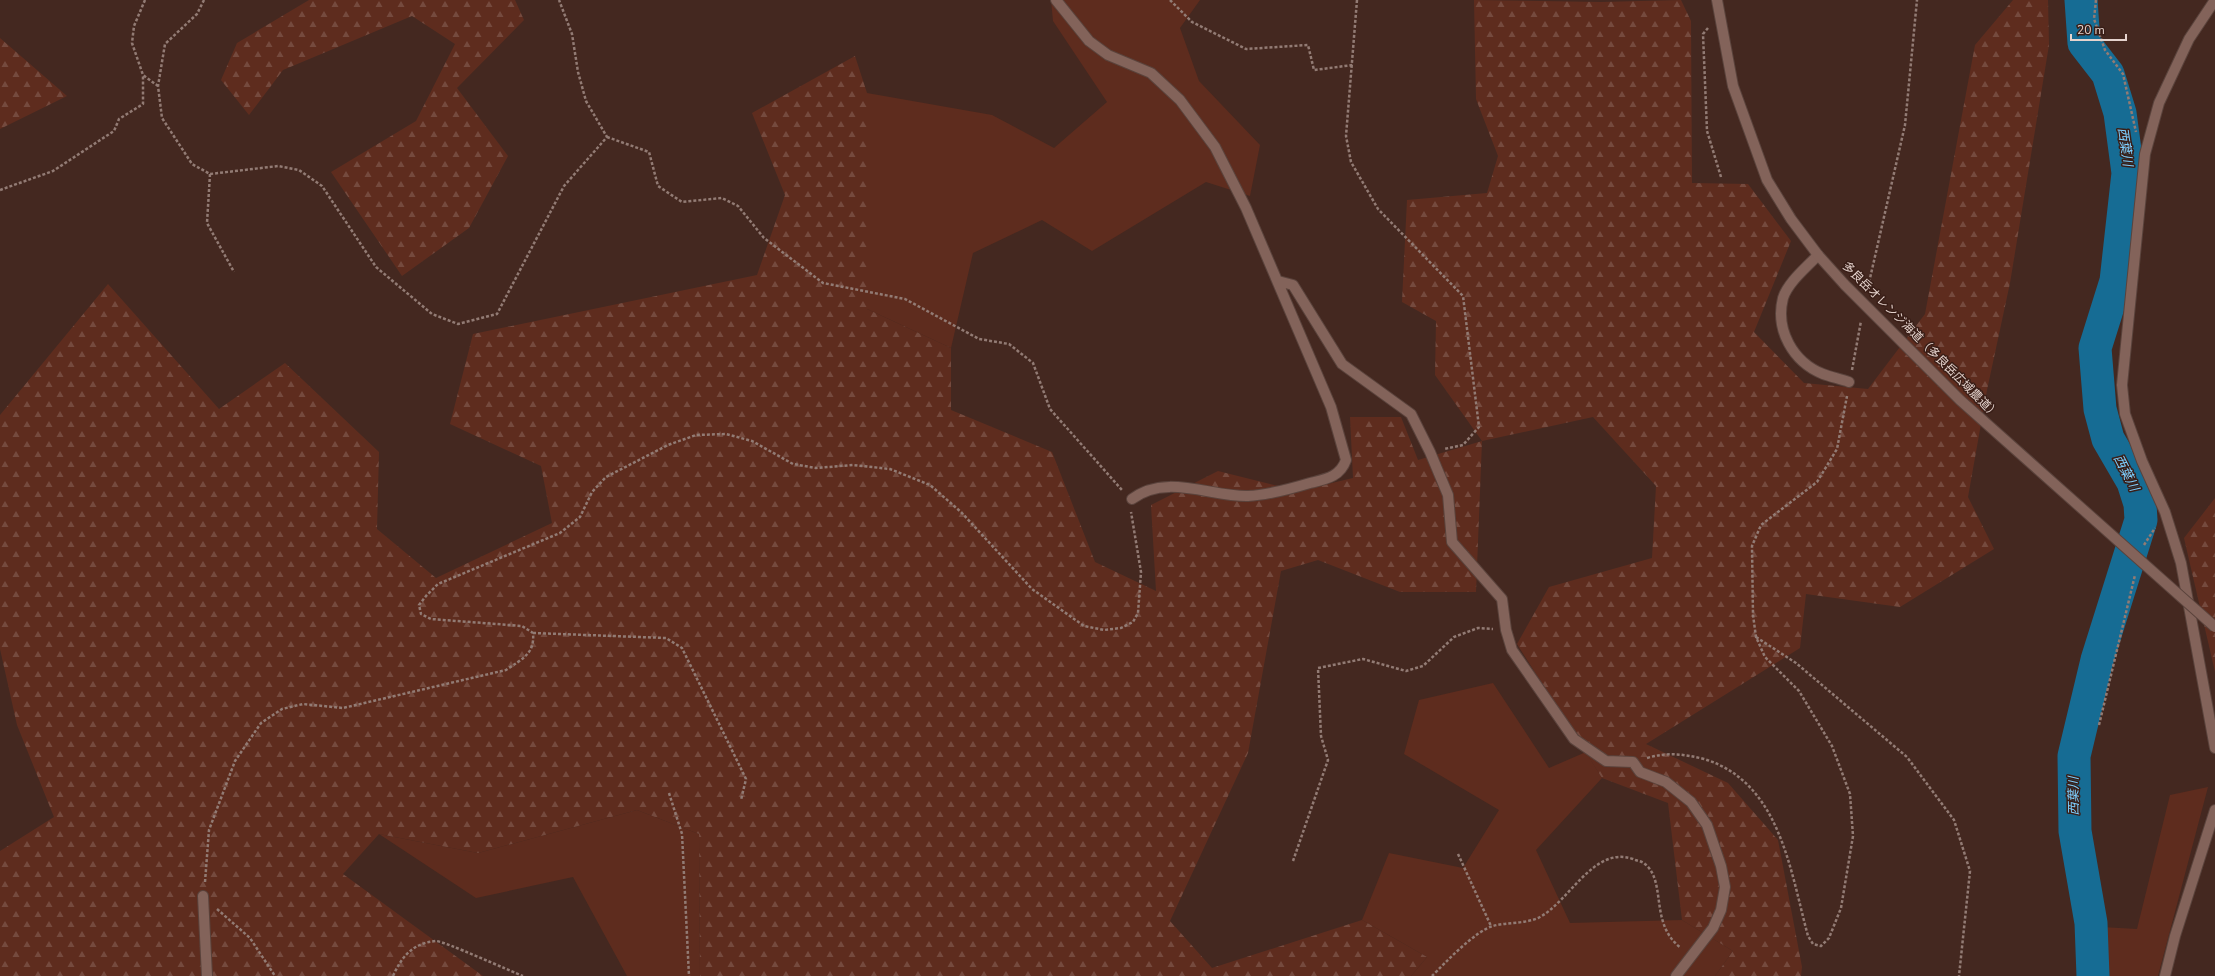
<svg xmlns="http://www.w3.org/2000/svg" width="2215" height="976" font-family="'Nunito Sans','Noto Sans JP',sans-serif">
<defs>
<pattern id="forest-firs" width="22" height="20" patternUnits="userSpaceOnUse"><rect width="22" height="20" fill="#5e2c1e"/><path d="M5 1l3.5 6h-7zM16 11l3.5 6h-7z" fill="#754a3e"/></pattern>
</defs>
<rect width="100%" height="100%" fill="#442820"/>
<!-- grass -->
<path fill="#5e2c1e" d="M1051,0h149l-20,28 19,53 61,64 -10,51 -44,-14 -114,69 -50,-31 -69,33 -22,95 -84,-39v-216l125,22 62,33 53,-46 -54,-81z
M1493,683l56,85 37,-16 16,26 -66,72 34,73 112,-3 51,31 -18,25h-304l16,-19 -65,-37 27,-67 74,15 36,-58 -95,-56 15,-54z
M2208,787l-50,189h-56l-1,-49 36,2 33,-134z
M637,810l62,24 1,142h-73l-54,-99 -97,21 -97,-64 99,19z"/>
<!-- forest -->
<path fill="url(#forest-firs)" d="M309,0h206l9,20 -67,68 51,68 -39,72 -67,48 -71,-104 85,-51 39,-77 -43,-28 -129,54 -34,45 -28,-35 16,-37z
M1474,0l127,2 80,-2 10,21 1,162 56,1 43,57 -37,91 50,51 64,6 57,-75 50,-269 38,-45h35l1,45 -39,238 -23,107 -19,107 26,52 -94,58 -94,-13 -6,54 -154,96 82,39 50,57 24,127 -1,9h-86l18,-25 -51,-31 -14,-117 -66,-25 -85,-134 32,-57 103,-29 4,-72 -63,-69 -111,24 -6,151h-76l-82,-32 -37,11 -33,182 -78,168 42,47 150,-48 65,37 -16,19h-711l-1,-142 -62,-24 -159,43 -99,-19 -36,40 140,102h-483v-125l54,-34 -37,-92 -17,-76v-234l108,-131 111,125 66,-46 94,89 -2,77 59,49 116,-55 -11,-57 -91,-42 23,-90 284,-59 28,-80 -33,-82 103,-57 12,37v216l84,39v62l101,42 43,110 61,29 -5,-86 67,-34 80,20 55,-13 -3,-61h51l17,43 64,-19 -47,-66 1,-54 -34,-19 5,-102 80,-7 11,-37 -22,-57z
M0,38l67,58 -67,33z
M2215,498v174l-31,-134z"/>
<g fill="none" stroke-linecap="round" stroke-linejoin="round">
<!-- river -->
<path stroke="#166c94" stroke-width="33" d="M2081,0l3,43 24,31 12,39 8,60 -12,108 -21,67 5,61 8,30 25,43 7,22 1,16 -44,140 -23,96 1,75 16,92 2,53"/>
<defs>
<path id="minor" d="M1056,0l33,41 19,14 43,18 29,27 35,47 31,61 85,199 15,53c-6,17 -20,19 -36,23 -20,6 -41,12 -62,13 -37,1 -82,-23 -116,3
M2215,0l-26,39 -30,64 -14,51 -23,231 3,29 17,47 23,51 16,51 34,185
M1818,255c-11,12 -30,27 -35,43 -8,32 10,64 40,76 8,3 18,5 26,8
M1278,281l15,4 49,79 69,50 19,38 18,43 4,47 50,57 4,31 6,20 62,89 32,22 27,1 7,10 26,10 25,20 16,23 14,41 4,21 -4,23 -8,18 -37,48
M203,896l4,80
M2165,976l10,-40 40,-126"/>
<path id="tertiary" d="M1717,0l16,86 34,94 24,39 27,36 27,30"/>
</defs>
<!-- minor casing -->
<use href="#minor" stroke="#5a433c" stroke-width="12"/>
<!-- tertiary casing -->
<use href="#tertiary" stroke="#5a433c" stroke-width="12"/>
<!-- path -->
<path stroke="#927b74" stroke-width="2.5" stroke-dasharray="3 2" stroke-linecap="butt" d="M145,0l-11,26 -2,17 11,32 15,11
M204,0l-7,14 -32,30 -7,42 4,32 30,46 18,10 68,-8 21,4 23,16 54,81 56,47 26,10 39,-10 67,-128 43,-49 -21,-36 -8,-29 -6,-38 -13,-34
M1170,0l22,22 54,27 62,-4 6,25 39,-5
M1357,0l-11,136 5,26 27,47 85,87 16,131 -16,18 -19,4
M2096,0l-2,19 11,31 18,24 13,58
M1708,28l-5,6 4,97 14,46
M607,137l42,15 9,34 24,16 40,-4 16,8 26,32 59,45 82,16 74,40 30,5 24,19 17,46 72,81
M210,174l-3,49 27,49
M0,190l53,-19 61,-40 5,-12 24,-15v-29
M1868,287l37,-162 12,-125
M1852,370l9,-49
M2144,545l11,-17
M533,633l133,5 16,10 64,131 -5,21
M1756,637l40,26 111,94 47,63 16,51 -11,105
M2099,725l36,-150
M1647,758c20,-6 37,-4 57,1 76,23 86,111 104,177l5,8 8,2 8,-8 12,-30 12,-72 -3,-42 -18,-48 -33,-55 -34,-34 -9,-20 -3,-22 -1,-69 9,-21 56,-43 20,-33 10,-53
M669,793l13,41 7,142
M1458,854l33,72
M1293,861l35,-101 -7,-24 -3,-68 45,-9 43,12 17,-5 31,-29 24,-9 15,1
M205,882l4,-52 26,-69 26,-38 21,-14 21,-5 40,4 163,-38c16,-11 29,-16 27,-37l-11,-7 -91,-7 -10,-5 -2,-9 7,-9 12,-12 122,-51 20,-16 12,-25 14,-15 62,-32 28,-10 30,-1 26,7 41,23 23,4 37,-3 37,4 40,16 31,27 71,77 52,37 20,4 17,-2 12,-6 5,-9 3,-41 -10,-60
M217,909l33,29 25,38
M393,976c9,-20 20,-33 43,-35 8,0 74,30 87,35
M1432,976c14,-14 43,-45 61,-50 14,-4 31,-2 45,-8 31,-15 55,-73 95,-59 4,2 9,2 12,5 22,18 4,60 36,84"/>
<!-- minor -->
<use href="#minor" stroke="#83635a" stroke-width="10"/>
<!-- tertiary -->
<use href="#tertiary" stroke="#83635a" stroke-width="10"/>
<defs>
<path id="tertiary-bridge" d="M1845,285l115,115 255,227"/>
</defs>
<!-- tertiary-bridge casing -->
<use href="#tertiary-bridge" stroke="#5a433c" stroke-width="12" stroke-linecap="butt"/>
<!-- tertiary-bridge -->
<use href="#tertiary-bridge" stroke="#83635a" stroke-width="10"/>
</g>
<g text-anchor="middle" dominant-baseline="central" stroke-width="3" stroke-linejoin="round" paint-order="stroke">
<!-- street labels -->
<g font-size="12" fill="#e5d3cd" stroke="#391e17">
<text transform="translate(1921 340) rotate(45)">多良岳オレンジ海道（多良岳広域農道）</text>
</g>
<!-- water labels -->
<g font-size="13" font-style="italic" fill="#7dcefd" stroke="#391e17">
<text transform="translate(2125 147) rotate(82)">西葉川</text>
<text transform="translate(2126 473) rotate(63)">西葉川</text>
<text transform="translate(2074 796) rotate(-91)">西葉川</text>
</g>
</g>
<!-- scale -->
<path d="M2071 34v6h55v-6" fill="none" stroke="#e5d3cd" stroke-width="2"/>
<text x="2077" y="34" font-size="12" fill="#e5d3cd" stroke="#391e17" stroke-width="3" paint-order="stroke">20 m</text>
</svg>
